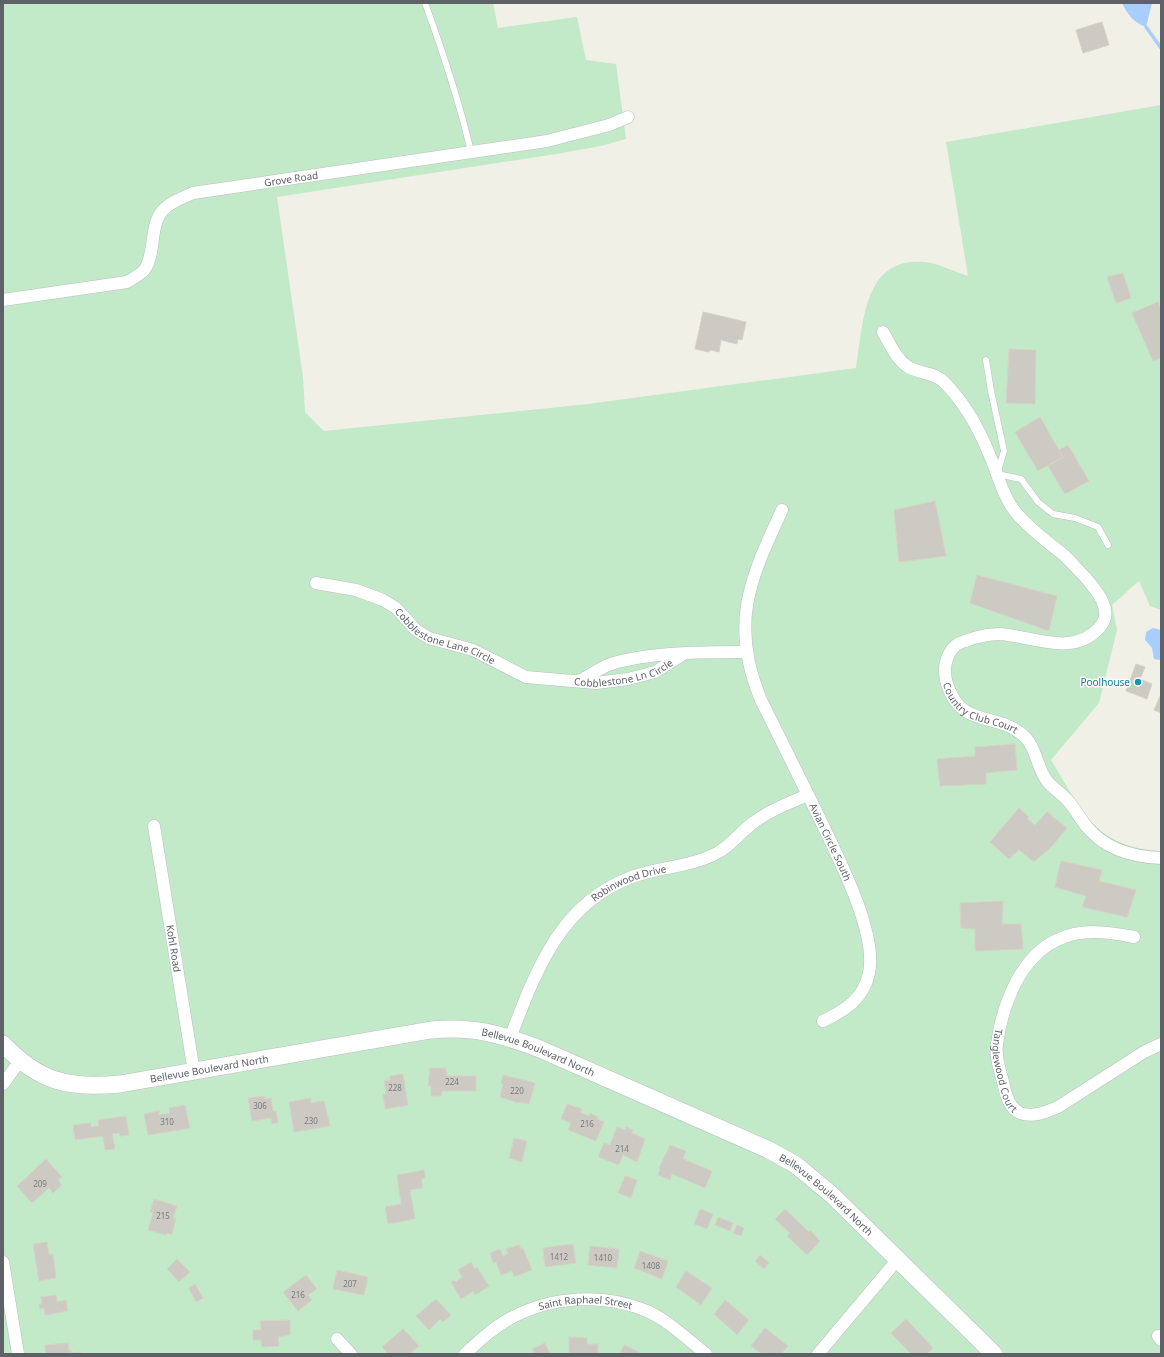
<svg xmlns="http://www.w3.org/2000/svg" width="1164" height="1357" font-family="'Noto Sans',sans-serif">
<rect width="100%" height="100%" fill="#f1f0e6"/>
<!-- green -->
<path fill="#c2e9c8" d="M3,3h490l5,25 79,-11 9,43 30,4 10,75 -25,7 -45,8 -279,43 26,180 2,35 19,19 264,-27 268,-36c8,-47 7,-116 75,-105 13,3 25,9 37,13l-22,-134 215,-37v505l-11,-4 -11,-25 -27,24 5,25 -18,73 -48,57c31,50 43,87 110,91v503h-1158z"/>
<!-- water -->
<path fill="#a8cdff" d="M1122,3h30l-6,24c-12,-4 -19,-13 -24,-24z
M1153,628l8,2 -1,30 -6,-1 -2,-11 -7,-8 1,-8z"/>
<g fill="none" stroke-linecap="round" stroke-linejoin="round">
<!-- stream -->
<path stroke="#a8cdff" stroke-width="3.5" d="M1146,27l15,21"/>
</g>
<!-- building -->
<path fill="#cccac3" stroke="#d6d3c4" d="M1102,22l7,23 -26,8 -7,-23z
M1123,273l8,25 -15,5 -9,-26z
M1158,302l3,8v48l-8,3 -21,-48z
M703,312l43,10 -4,18 -4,-1 -1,5 -16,-4 -2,12 -9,-2 -1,2 -14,-3z
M1009,349l27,1 -1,54 -29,-1z
M1040,417l23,40 -25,14 -23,-39z
M1068,445l21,36 -24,13 -17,-28 15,-9 -4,-7z
M935,501l11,55 -47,6 -5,-52z
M977,575l80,21 -8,35 -79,-28z
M1136,664l9,3 -5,12 12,5 -5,15 -21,-8z
M1161,694v19l-7,-3z
M1015,744l2,26 -31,3v11l-46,2 -3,-27 38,-3v-9z
M1019,808l10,9 -2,2 8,6 12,-13 20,16 -15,18 -18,16 -15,-12 -10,9 -19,-17z
M1061,861l41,9 -3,11 37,9 -9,27 -45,-10 4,-11 -31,-9z
M1003,901l-1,23h19l2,25 -48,2v-22l-14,-1 -1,-25z
M430,1068h16l1,8h29v15h-34l-1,5h-10v-10h-3z
M403,1074l5,31 -23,4 -2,-15h3l-2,-13 6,-1v-4z
M503,1075l32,8 -6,21 -11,-2v1l-18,-6 3,-13 -2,-1z
M264,1096l1,3 6,-1 2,13h3l2,12 -6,1 -1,-6 -19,3 -4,-23z
M311,1098v5l13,-2 6,25 -36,6 -5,-30z
M567,1104l15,5 -2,3 9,4 1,-3 8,4 -1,2 7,3 -8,19 -28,-11 3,-7 -10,-4z
M185,1105l5,23 -42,7 -4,-21 15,-3v4l11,-2 -1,-5z
M126,1116l3,19 -9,1 -1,-3 -7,1 3,15 -10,1 -2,-14 -28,4 -2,-15 18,-2v4l8,-1 -1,-6z
M617,1127l8,3 1,-3 7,3 -1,3 13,6 -8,23 -14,-7 -4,10 -21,-8 6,-14 6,2z
M514,1138l13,3 -5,21 -13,-4z
M670,1145l16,6 -3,8 29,12 -7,17 -33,-14 -2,6 -12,-5 2,-6 -1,-1z
M46,1159l16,18 -4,3 4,5 -9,8 -4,-5 -17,15 -15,-17z
M424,1170l1,8 -4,1 2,9 -13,2 5,29 -27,5 -3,-17 16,-3 -4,-29z
M625,1176l12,4 -6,18 -13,-5z
M154,1199l23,7 -4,12 3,1 -4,15 -5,-1 -1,2 -18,-5 5,-17 -3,-1z
M700,1209l13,5 -6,15 -13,-5z
M785,1209l24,23 1,-2 10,11 -13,14 -20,-19 3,-3 -15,-14z
M718,1217l15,6 -3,8 -15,-6z
M737,1225l7,3 -3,8 -8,-3z
M47,1242l2,12h4l3,24 -17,3 -6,-37z
M573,1244l3,19 -31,4 -2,-19z
M519,1245l2,4 2,-1 9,22 -18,7 -2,-6 -11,4 -5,-13 -3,1 -3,-10 10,-4 3,7 5,-2 -2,-5z
M590,1246l29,3 -2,19 -29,-3z
M640,1251l28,10 -6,18 -28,-11z
M760,1255l9,8 -5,6 -9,-8z
M177,1259l13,13 -11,10 -12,-13z
M471,1262l4,7 2,-2 12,19 -14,9 -2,-4 -12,8 -10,-17 3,-2 2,2 6,-5 -4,-7z
M337,1270l31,7 -4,18 -31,-6z
M686,1271l26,17 -11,17 -25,-18z
M306,1275l11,14 -9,6 4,5 -14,11 -15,-19z
M195,1284l8,14 -7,4 -7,-14z
M56,1295l1,7 9,-2 2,11 -23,4 -1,-7 -4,1 -1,-5 3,-1 -1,-6z
M436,1299l15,16 -8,7 -3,-3 -11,11 -13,-14z
M725,1300l24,20 -12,15 -23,-21z
M906,1319l27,29 -6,6h-16l-20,-21z
M290,1320v15l-12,2 1,9 -17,1 -1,-7h-8v-10h8l-1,-9z
M765,1328l23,18 -7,8h-19l-11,-8z
M403,1329l16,17 -9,8h-22l-6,-7z
M569,1337l18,1v6h11v10h-29z
M68,1343l1,8 2,-1v3l10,-1v2h-35l-1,-9z
M545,1343l5,11h-19l3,-2 -2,-3z
M624,1345l15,7 -1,2h-18z"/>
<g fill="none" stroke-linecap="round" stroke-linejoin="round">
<defs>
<path id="service" d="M425,3c18,49 34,98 46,149
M986,360l5,31 13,60 -7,23 24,5 17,23 15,12 22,4 23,9 10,18"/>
<g id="minor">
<path id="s1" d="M3,300l124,-18c6,-4 15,-8 18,-13 11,-17 4,-43 18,-59 8,-9 20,-12 30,-17l354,-52 62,-16 19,-8"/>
<path id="s2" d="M883,332c7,12 13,27 25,35 12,7 26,5 36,15 20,20 36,49 46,74 9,21 13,42 28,59 14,16 31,28 47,41 7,7 14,15 21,22 6,8 14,16 17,25 4,9 3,17 -3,24 -27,31 -68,9 -100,7 -11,0 -24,3 -35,7 -7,2 -13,6 -16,13 -5,10 -5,20 -2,30 15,47 52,26 79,54 11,12 11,30 21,43 6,8 16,13 22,21 7,8 11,17 18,25 19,23 46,30 74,31"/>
<path id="s3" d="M782,510c-32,69 -53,114 -21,190 18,37 37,74 55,111 18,38 62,120 53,162 -5,26 -25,38 -46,48"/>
<path id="s4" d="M316,583l40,7 27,10 13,8 20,22 13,8 44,12 53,27 70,6 32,-4 27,-7 27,-17"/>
<path d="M579,681c11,-5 20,-13 32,-17 38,-12 94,-12 135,-12"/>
<path id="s5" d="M154,826l40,246"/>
<path id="s6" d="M1134,937c-26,-5 -52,-9 -77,3 -37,17 -55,66 -60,104 -2,13 3,26 6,38 3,12 5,25 17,31 13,5 26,-1 38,-6l86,-55 17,-8"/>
<path id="s7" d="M510,1038c26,-67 50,-135 122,-161 28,-10 58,-10 85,-24 15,-8 23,-21 37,-31 16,-12 35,-19 54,-27"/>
<path d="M3,1084l17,-23"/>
<path d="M3,1262l15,92"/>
<path d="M1158,1336l3,4"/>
<path d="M337,1339l14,15"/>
<path id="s8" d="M465,1354c15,-14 30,-28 48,-37 40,-21 92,-24 134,-6 22,10 40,28 59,43"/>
<path d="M818,1354l80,-95"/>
</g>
<g id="secondary">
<path id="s9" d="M3,1044c36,38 66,45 117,40l311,-54c43,-4 69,4 109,19l229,101 27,15 36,30 162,159"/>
</g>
</defs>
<!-- service casing -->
<use href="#service" stroke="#bebfc5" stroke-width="7"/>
<!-- minor casing -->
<use href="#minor" stroke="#bebfc5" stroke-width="13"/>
<!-- secondary casing -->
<use href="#secondary" stroke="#bcbec4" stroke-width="18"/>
<!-- service -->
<use href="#service" stroke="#fff" stroke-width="6"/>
<!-- minor -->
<use href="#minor" stroke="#fff" stroke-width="12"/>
<!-- secondary -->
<use href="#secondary" stroke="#fff" stroke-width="17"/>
</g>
<!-- markers -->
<circle fill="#0f9aa8" stroke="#fff" stroke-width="1.5" cx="1138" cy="682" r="4"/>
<g text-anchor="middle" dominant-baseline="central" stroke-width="3" stroke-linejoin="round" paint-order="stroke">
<!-- number labels -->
<g font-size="8" fill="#7a7b7e">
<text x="452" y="1081">224</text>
<text x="395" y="1087">228</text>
<text x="517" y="1090">220</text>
<text x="260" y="1105">306</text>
<text x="311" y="1120">230</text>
<text x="167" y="1121">310</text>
<text x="587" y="1123">216</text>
<text x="622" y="1148">214</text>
<text x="40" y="1183">209</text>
<text x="163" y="1215">215</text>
<text x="559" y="1256">1412</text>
<text x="603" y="1257">1410</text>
<text x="651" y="1265">1408</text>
<text x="350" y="1283">207</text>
<text x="298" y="1294">216</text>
</g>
<!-- street labels -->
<g font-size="10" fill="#5e6167" stroke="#fff">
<text stroke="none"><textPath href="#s1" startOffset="344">Grove Road</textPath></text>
<text stroke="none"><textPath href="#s4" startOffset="143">Cobblestone Lane Circle</textPath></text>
<text stroke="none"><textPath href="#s4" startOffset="334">Cobblestone Ln Circle</textPath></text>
<text stroke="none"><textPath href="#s2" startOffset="622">Country Club Court</textPath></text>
<text stroke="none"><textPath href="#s3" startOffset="357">Avian Circle South</textPath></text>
<text stroke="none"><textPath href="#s7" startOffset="204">Robinwood Drive</textPath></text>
<text stroke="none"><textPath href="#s5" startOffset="124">Kohl Road</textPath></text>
<text stroke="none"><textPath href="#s9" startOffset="556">Bellevue Boulevard North</textPath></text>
<text stroke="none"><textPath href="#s9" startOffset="220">Bellevue Boulevard North</textPath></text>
<text stroke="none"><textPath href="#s6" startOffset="231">Tanglewood Court</textPath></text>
<text stroke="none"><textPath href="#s9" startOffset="880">Bellevue Boulevard North</textPath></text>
<text stroke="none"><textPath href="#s8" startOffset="136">Saint Raphael Street</textPath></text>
</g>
<!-- culture labels -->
<g font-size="10" fill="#0d838f" stroke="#fff" text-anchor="end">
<text x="1130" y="682">Poolhouse</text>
</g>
</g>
<!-- border -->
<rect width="1164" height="1357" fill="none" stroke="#5e6167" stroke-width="8"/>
</svg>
